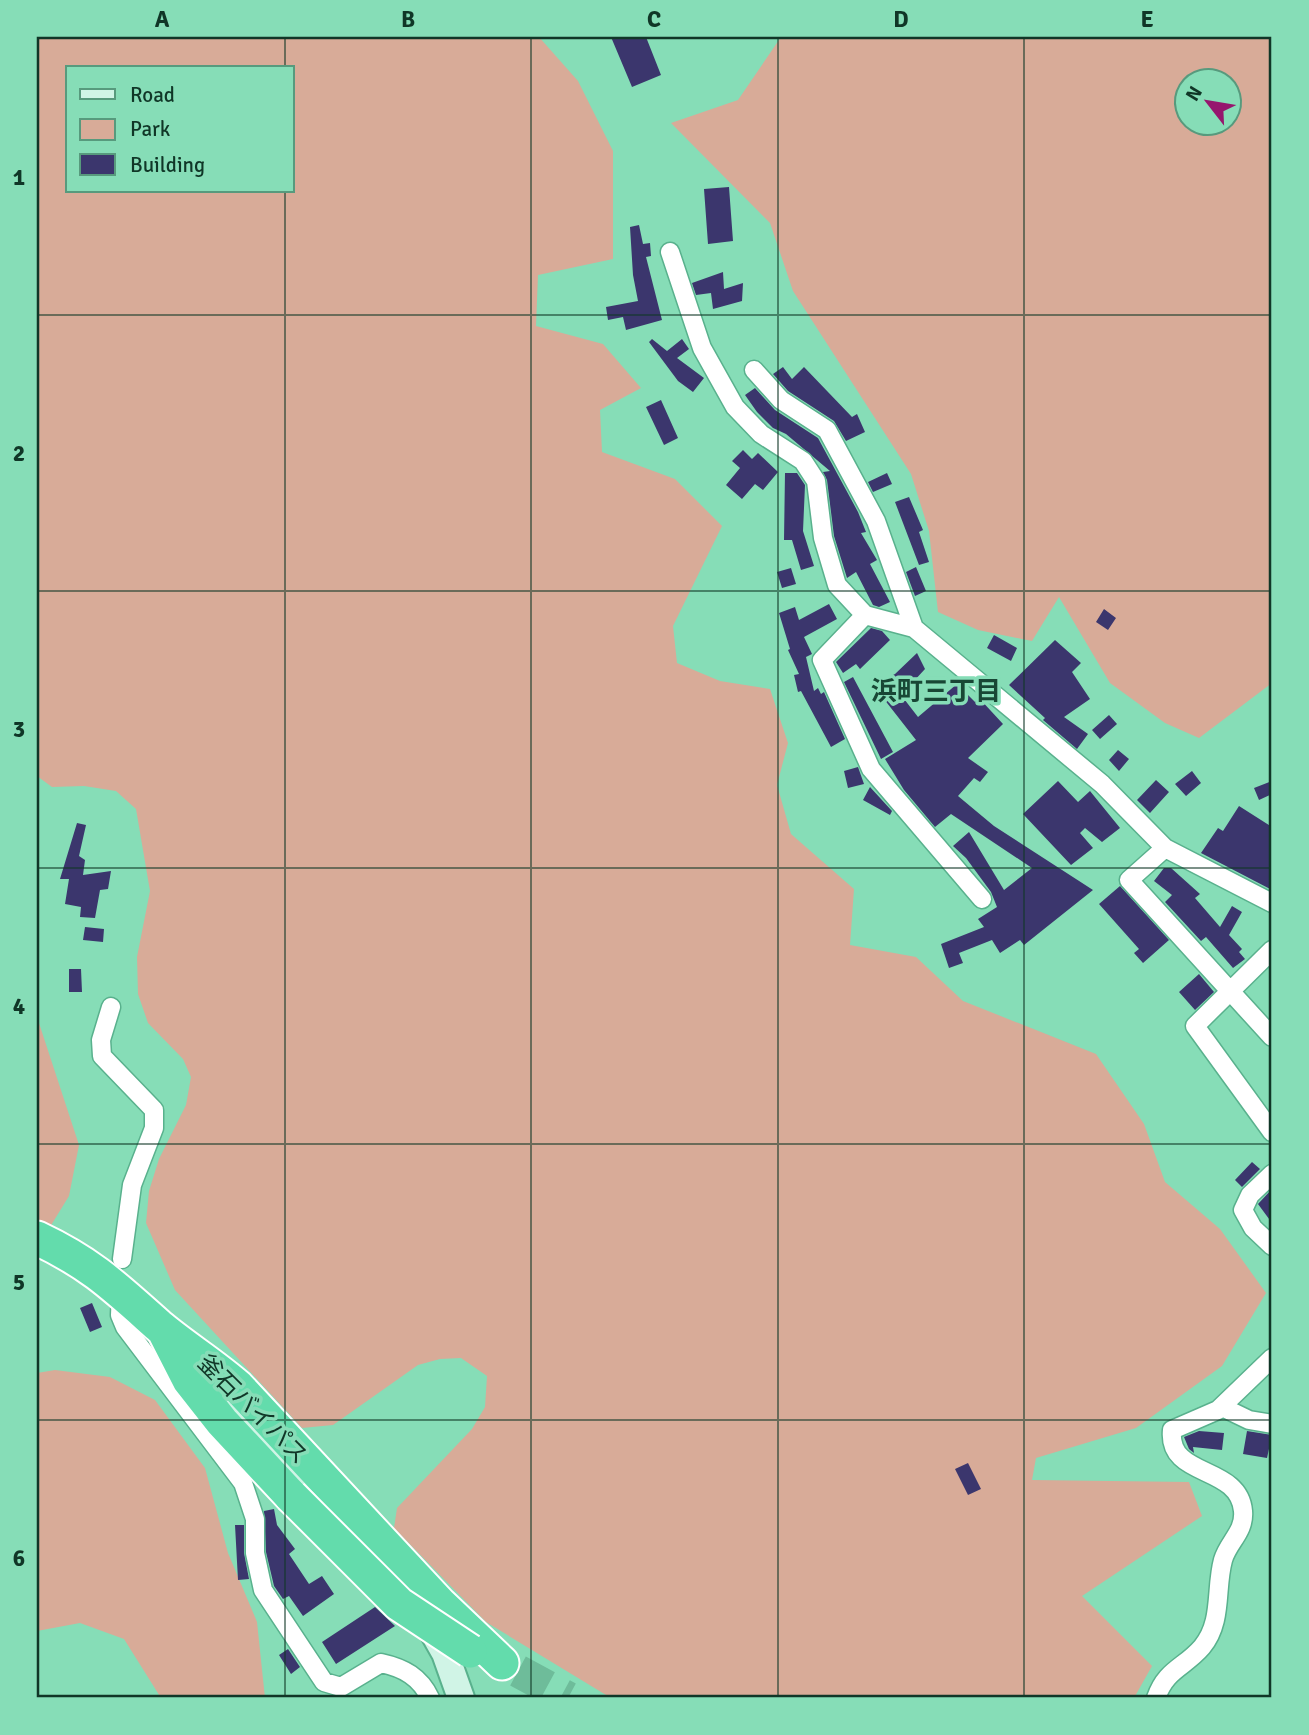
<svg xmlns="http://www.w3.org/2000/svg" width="1309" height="1735" font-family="Signika,'Noto Sans JP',sans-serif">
<rect width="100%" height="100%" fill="#86ddb7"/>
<!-- green -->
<path fill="#d8ab98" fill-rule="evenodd" d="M37,37h502l39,44 35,70v108l-75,16 -2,51 67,18 38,44 -41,22 2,42 73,27 47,47 -49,100 4,37 43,18 50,8 18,54 -11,42 14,49 63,55 -4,56 66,12 47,44 133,53 48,70 21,58 55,47 46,64 -44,73 -86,62 -100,30 -4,22 157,2 13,34 -120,80 70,70 -18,32h-523l-125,-76 -92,-94 3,-20 75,-79 13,-22 2,-31 -26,-18 -21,1 -22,6 -85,60 -31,3 -127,-138 -29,-67 3,-32 10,-32 27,-54 5,-28 -8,-18 -35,-36 -10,-29 -1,-37 13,-66 -14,-82 -20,-18 -32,-5 -32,1 -15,-11zM68,68h224v123h-224z
M781,37h491v646l-73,55 -34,-15 -55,-40 -51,-86 -27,44 -54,-11 -40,-18 -9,-81 -18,-57 -118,-183 -23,-68 -99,-100 67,-23zM1186,80h42v42h-42z
M37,1017l42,128 -10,51 -32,52z
M55,1370l55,7 45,23 50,68 23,85 29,69 8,76h-104l-37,-59 -44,-16 -43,8v-258z"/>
<!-- building -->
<path fill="#3b366d" d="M611,37h35l15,38 -29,12z
M729,187l4,54 -25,3 -4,-55z
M639,225l4,19 7,-1 1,13 -5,1 16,63 -36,10 -3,-13 -15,3 -2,-13 32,-6 -5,-26 -3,-48z
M723,272l1,17 19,-6 -1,18 -29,8 -2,-16 -15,2 -4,-12z
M652,339l15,12 15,-12 7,10 -12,9 27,20 -11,14 -15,-11 -29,-39z
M783,367l9,12 12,-12 48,50 5,-3 8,18 -19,9 -12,-20 -46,-30 -15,-17z
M755,388l20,22 43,28 40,74 8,20 -5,1 16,27 -7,4 20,38 -11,5 -6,-2 -17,-33 -9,6 -13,-42 -7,-56 -4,-8 7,-1 -44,-37 -13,-6 -16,-16 -12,-17z
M661,400l17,38 -14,7 -18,-38z
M743,450l9,9 6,-6 20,19 -15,18 -8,-6 -13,15 -16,-14 14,-17 -8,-7z
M785,473h12l8,12 -2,46 11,35 -13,4 -9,-30h-8z
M887,473l5,11 -19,8 -5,-10z
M909,497l14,33 -4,2 10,30 -10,3 -24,-63z
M916,567l10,24 -11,5 -9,-24z
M791,568l5,16 -14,4 -5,-16z
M829,604l8,15 -33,18 8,17 -6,3 8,34 4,-3 3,6 3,-2 21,47 -14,8 -30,-56 -3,1 -4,-17 5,-1 -11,-24 2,-1 -11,-36 16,-6 4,13z
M1104,609l12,9 -8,12 -12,-8z
M871,628l11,3 8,9 -30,29 -4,-5 -13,9 -7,-11z
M994,635l23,13 -6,13 -24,-13z
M1055,640l26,23 -9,9 18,27 -26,18 24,17 -11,15 -34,-29 2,-2 -36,-33z
M917,653l8,16 -24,26 17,22 39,-33 18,18 4,-4 24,26 -35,34 20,14 -8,10 -6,-4 -16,18 36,30 99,64 -69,55 -4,-5 -20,13 -8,-13 -33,13 4,10 -14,5 -8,-24 43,-17 -6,-8 19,-12 -6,-15 -25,-34 -13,-12 16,-14 35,58 28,-22 -81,-54 -16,13 -31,-37 -19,-31 31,-19 -43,-55 22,-11z
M853,677l40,75 -12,7 -37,-77z
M1109,715l8,9 -17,15 -8,-9z
M1118,750l11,9 -10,12 -10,-11z
M858,767l6,17 -16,4 -4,-17z
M1192,771l9,12 -15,13 -11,-12z
M1156,780l13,12 -19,21 -13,-13z
M1058,781l20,21 12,-11 30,37 -18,14 -17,-14 -5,5 13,15 -22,17 -48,-51z
M1272,781v13l-13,6 -5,-12z
M870,787l22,24 -2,4 -27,-15z
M1239,806l33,21v63l-71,-37 17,-25 5,3z
M77,823l9,2 -7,31 6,4 -2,15 28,-4 -3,18 -8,1 -5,28 -15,-1 1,-10 -16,-3 4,-25h-9z
M1164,868h7l29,26 -5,4 25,29 12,-21 10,6 -13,23 13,14 -3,3 6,7 -12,9 -27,-31 -5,4 -36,-39 7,-7 -18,-14z
M1120,886l49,54 -26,23 -9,-10 5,-4 -40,-45z
M85,927l19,2 -1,13 -20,-2z
M69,969h12l1,23h-13z
M1199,974l15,18 -19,18 -16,-18z
M1252,1162l8,7 -18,18 -7,-7z
M1272,1189v34l-14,-19z
M92,1303l10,24 -12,5 -10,-24z
M1199,1431l25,2 -2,17 -29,-3 1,6 -5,-4 -5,-12z
M1247,1431l25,4 -5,23 -24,-4z
M968,1463l13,26 -13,6 -13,-26z
M274,1509l3,16 18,24 -6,5 20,30 13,-8 12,18 -31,22 -14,-20 -6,3 -9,-13 -8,-34 -2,-41z
M235,1525h9v28l5,26 -11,1z
M375,1607l20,19 -59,38 -14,-22z
M288,1649l12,18 -9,7 -12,-19z"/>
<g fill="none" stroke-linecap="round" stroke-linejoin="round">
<!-- highway-tunnel -->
<path stroke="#6ebc9a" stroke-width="33" stroke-dasharray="33 17" stroke-linecap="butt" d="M518,1671l50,27"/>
<defs>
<path id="street" d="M670,252l32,96 33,59 26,27 42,27 13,20 7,57 14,47 28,30
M754,370l27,30 46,30 49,91 38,107
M1165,848l-36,32 143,157
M982,899l-111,-130 -49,-109 43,-45 49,13 188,156 63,64 107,55
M1272,950l-77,76 77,106
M111,1007l-10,33 1,16 52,54v18l-22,57 -10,74
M1272,1174l-22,21 -7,15 10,18 19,18
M121,1293l-1,22 5,12 118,156 12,36v34l8,37 61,92 17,5 40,-24c23,5 39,14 49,35
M1222,1407l27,13 23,4
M1156,1698c10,-29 28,-30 46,-51 21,-25 13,-58 21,-87 5,-18 22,-28 20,-49 -4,-47 -76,-32 -71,-81l46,-20 54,-52"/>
<path id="secondary" d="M203,1374l137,150
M428,1623l17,30 16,45"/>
<path id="highway" d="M37,1238c55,26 78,49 123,89 25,21 53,38 78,60l202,217 62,59
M165,1333l24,47 33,42 69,74"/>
</defs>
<!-- street casing -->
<use href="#street" stroke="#59b18d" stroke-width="21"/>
<!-- secondary casing -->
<use href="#secondary" stroke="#59b18d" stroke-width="30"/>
<!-- highway casing -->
<use href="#highway" stroke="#fff" stroke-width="37"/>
<!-- street -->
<use href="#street" stroke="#fff" stroke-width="18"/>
<!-- secondary -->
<use href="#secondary" stroke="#d0f4e6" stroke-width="26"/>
<!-- highway -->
<use href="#highway" stroke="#63dcac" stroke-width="33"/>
<defs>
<path id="highway-bridge" d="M291,1496l108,108 71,47"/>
</defs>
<!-- highway-bridge casing -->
<use href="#highway-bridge" stroke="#fff" stroke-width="37" stroke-linecap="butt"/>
<!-- highway-bridge -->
<use href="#highway-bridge" stroke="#63dcac" stroke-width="33"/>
</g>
<!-- grid -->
<path fill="none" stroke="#103627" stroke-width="2" stroke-opacity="0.55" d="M285,37v31M531,37v1661M778,37v1661M1024,37v1661M285,191v1507M37,315h1235M37,591h1235M37,868h1235M37,1144h1235M37,1420h1235"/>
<g text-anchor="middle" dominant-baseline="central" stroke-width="7" stroke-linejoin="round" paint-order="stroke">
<!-- street labels -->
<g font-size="24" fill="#103627" stroke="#86ddb7">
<text transform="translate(253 1409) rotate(45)">釜石バイパス</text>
</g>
<!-- neighbourhood labels -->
<g font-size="26" font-weight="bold" fill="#184735" stroke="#86ddb7">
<text x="936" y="692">浜町三丁目</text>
</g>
</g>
<!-- border -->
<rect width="1309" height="1735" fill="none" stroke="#86ddb7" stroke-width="77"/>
<!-- legend -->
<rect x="66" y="66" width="228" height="126" fill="#86ddb7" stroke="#579a7d" stroke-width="2"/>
<rect x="80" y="89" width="35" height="10" fill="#d0f4e6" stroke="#579a7d" stroke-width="2"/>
<text x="130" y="102" font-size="21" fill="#103627">Road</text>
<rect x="80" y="119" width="35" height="21" fill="#d8ab98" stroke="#579a7d" stroke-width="2"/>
<text x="130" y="136" font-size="21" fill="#103627">Park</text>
<rect x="80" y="154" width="35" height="21" fill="#3b366d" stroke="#579a7d" stroke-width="2"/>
<text x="130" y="172" font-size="21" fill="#103627">Building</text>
<!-- north arrow -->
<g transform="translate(1208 102) rotate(301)"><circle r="33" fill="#86ddb7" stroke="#579a7d" stroke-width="2"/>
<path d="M0-5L12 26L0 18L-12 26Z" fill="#96166e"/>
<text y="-10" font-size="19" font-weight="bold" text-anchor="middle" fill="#103627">N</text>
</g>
<rect x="38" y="38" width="1232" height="1658" fill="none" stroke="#103627" stroke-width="2.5"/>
<g font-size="23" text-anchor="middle" font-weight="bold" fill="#103627">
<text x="162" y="27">A</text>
<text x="408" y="27">B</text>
<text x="654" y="27">C</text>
<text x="901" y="27">D</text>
<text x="1147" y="27">E</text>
<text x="19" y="185">1</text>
<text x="19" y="461">2</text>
<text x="19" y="737">3</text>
<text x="19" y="1014">4</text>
<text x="19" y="1290">5</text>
<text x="19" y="1566">6</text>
</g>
</svg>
